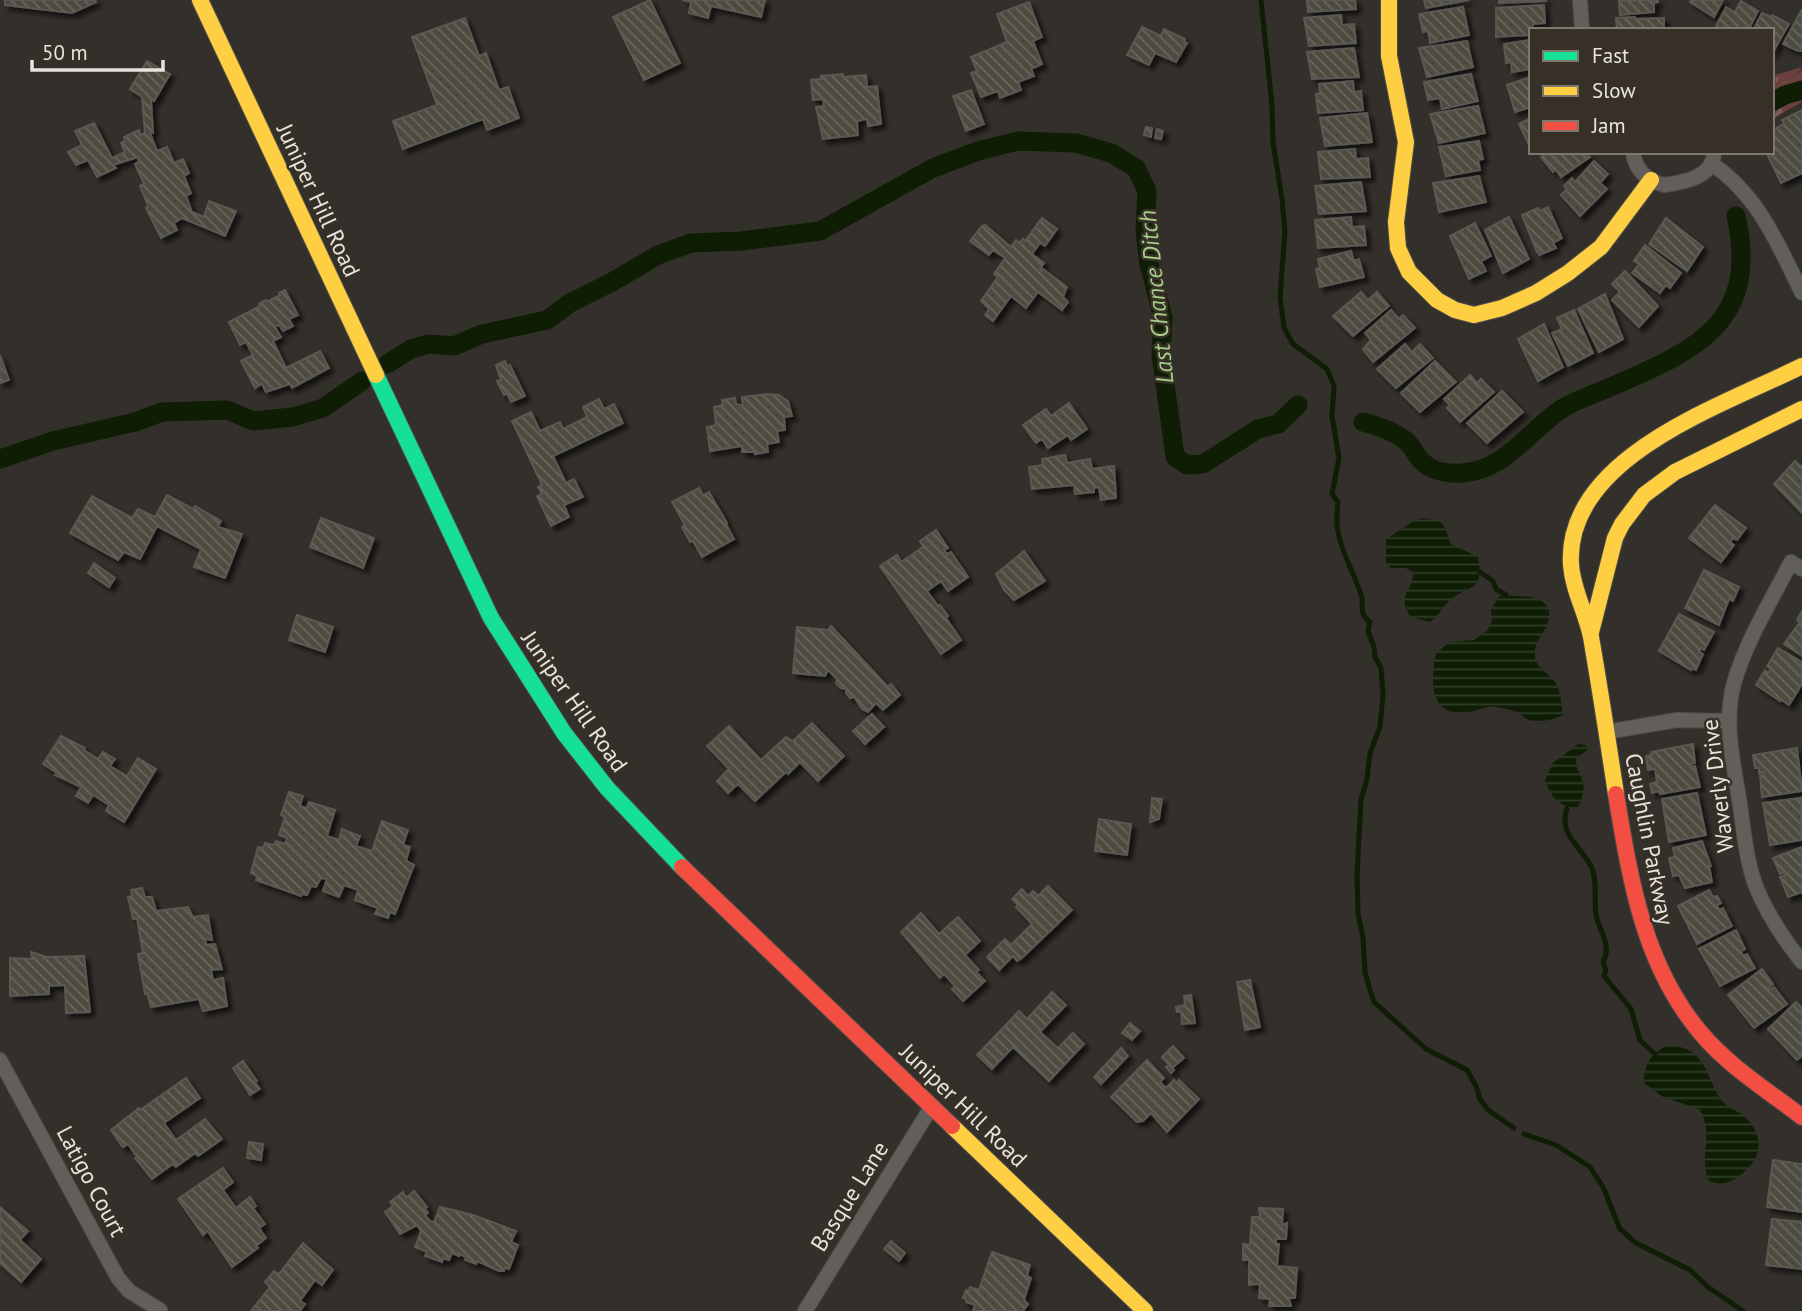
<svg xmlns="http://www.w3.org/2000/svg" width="1802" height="1311" font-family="'PT Sans',sans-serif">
<defs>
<pattern id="grass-tufts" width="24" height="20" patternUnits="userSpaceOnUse" patternTransform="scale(1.75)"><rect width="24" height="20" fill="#6c403c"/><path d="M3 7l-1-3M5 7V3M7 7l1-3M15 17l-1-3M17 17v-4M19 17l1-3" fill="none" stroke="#815b58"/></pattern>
<pattern id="forest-firs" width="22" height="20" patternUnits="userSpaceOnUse" patternTransform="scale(1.75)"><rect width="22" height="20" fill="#6c403c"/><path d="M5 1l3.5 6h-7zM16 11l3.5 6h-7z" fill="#815b58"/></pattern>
<pattern id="water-rules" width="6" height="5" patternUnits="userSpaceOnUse" patternTransform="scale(1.75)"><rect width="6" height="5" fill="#0e1d04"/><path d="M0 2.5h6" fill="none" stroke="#313e28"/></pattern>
<pattern id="building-back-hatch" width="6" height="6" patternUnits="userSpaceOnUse" patternTransform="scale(1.75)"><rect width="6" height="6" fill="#4e4c40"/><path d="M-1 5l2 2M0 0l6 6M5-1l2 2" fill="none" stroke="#68665b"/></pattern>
<filter id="shadow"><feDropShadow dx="4.5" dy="4.5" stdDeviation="2" flood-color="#0009"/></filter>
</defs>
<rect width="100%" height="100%" fill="#332f2a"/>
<!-- grass -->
<path fill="url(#grass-tufts)" d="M1802,67l-5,8 -25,12v-11z"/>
<!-- forest -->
<path fill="url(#forest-firs)" d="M1802,70v32l-30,17v-32l25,-12z"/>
<!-- water -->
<path fill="url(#water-rules)" d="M1422,518c24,2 21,6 29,26l27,13c7,34 -9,28 -28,43 -8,7 -11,16 -20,22l-19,-5c-16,-22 3,-26 2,-45l-7,-4h-15l-5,-4v-24c6,-5 29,-21 36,-22z
M1500,596c21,-1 61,-2 46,31 -5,10 -13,18 -11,30 2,12 14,16 20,25 6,9 6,23 8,33 -7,4 -23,8 -31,6 -5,-1 -10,-6 -14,-8 -6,-3 -15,-5 -21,-6 -9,-2 -18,3 -26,5 -42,7 -41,-29 -35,-59l14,-11 24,-2 14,-10 4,-10 -1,-11z
M1578,744l7,1 4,4 -13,9c-1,20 16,21 2,49 -19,1 -27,-10 -33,-27l8,-17z
M1667,1046c42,-1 38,36 57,57 6,7 16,8 22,15 20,20 15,43 -7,58 -10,8 -18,9 -30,5 -11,-24 6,-48 -10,-72l-36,-12 -19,-14c-1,-17 7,-30 23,-37z"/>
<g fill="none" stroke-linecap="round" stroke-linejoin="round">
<!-- stream -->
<path stroke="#0e1d04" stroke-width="5" d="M1261,0l11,105 1,37 9,57 3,33 -5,65 4,31 9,16 34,25 7,17 -2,30 7,42 -7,36 6,8c0,7 -2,15 -1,22 2,25 18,50 25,74 1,5 -1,10 1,16 3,5 3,5 7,8l-2,9 6,16 1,10 6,11 2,26 -3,33 -10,26 -3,26 -6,21 -4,74 1,40 5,23 2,35 5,18 4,12 52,47 41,21 9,16 4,13 8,11 26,18
M1480,572l13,9 3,8 10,6
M1567,808c-10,29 18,40 26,63 4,15 1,29 3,44 2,11 9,20 10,32 1,6 0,10 -3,15l3,8 -2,6 27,33 9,31 15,14
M1524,1134l32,11 34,22 13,20 17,42 16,14 54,27 18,17 35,24"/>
<!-- canal -->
<path stroke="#0e1d04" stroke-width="19" d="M1772,102l13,-7 17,-5
M387,364l24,-15 18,-5 25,2 28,-12 65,-14 23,-17 42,-21 46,-27 33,-12 50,-2 79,-10 113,-63 45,-17 40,-10 58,2 35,10 25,15 11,23 -2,40 4,33 14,54 -2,37 14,102 12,8 16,-1 55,-35 20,-5 20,-19
M1363,422c14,3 38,12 47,23 4,4 5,9 9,13 10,13 28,16 43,15 44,-3 66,-42 101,-65 13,-8 29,-13 43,-19 85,-37 155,-63 130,-173
M0,459l53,-18 82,-19 27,-10 65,-2 26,11 40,-4 30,-9 39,-27"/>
</g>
<!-- building -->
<path fill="url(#building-back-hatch)" stroke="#5a5954" stroke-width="2" filter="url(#shadow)" d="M5,0h90l1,2 -24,11 -67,-8z
M650,0l30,63 -36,17 -31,-63z
M682,0h83l-4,17 -50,-11 -3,12 -19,-5 2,-11z
M1307,0h48l1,9 -48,3z
M1424,0h45l-43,8z
M1499,0h47v1l-47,2z
M1619,0h39v2l-4,1v9l-34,3z
M1692,0h31l-9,17 -24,-15z
M1741,1l17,10 -8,16 -3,-1 -1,4h-32l12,-23 9,5z
M1029,2l13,35 -9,4 9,23 -11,5 3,7 -16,6 3,8 -21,8 -2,-7 -17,6 -10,-24 6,-2 -6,-14 36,-15 -10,-28z
M1544,5l1,18 -12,1 -2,11 -35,2v-29z
M1463,7l6,28 -39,8 -2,-12 -5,1 -4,-18z
M1802,9v42h-4l-15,-7z
M1762,13l9,4 1,-2 17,9 -17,30v-24h-19z
M1341,15l1,10 12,-1 2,19 -47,3 -5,-28z
M1635,17v2l29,-1v12h-47l-1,-12z
M465,18l14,38 7,-3 13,37 9,-3 11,31 -32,12 -4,-11 -80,30 -10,-28 44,-16 -25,-68z
M1142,27l19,9 3,-7 21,10 -1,3 3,1 -11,19 -21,-9 -6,12 -22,-10z
M1530,40l1,29 -19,3 -1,-10 -5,1 -2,-19z
M1467,41l6,26 -46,10 -8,-29z
M1354,48l5,29 -47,2 -5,-27z
M147,61l23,13 -16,27 -3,-1 2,33h-3l7,18 10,-4 7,16 9,-4 6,14 -5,3 7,17 -5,3 6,16 12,5 5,-16 27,10 -11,25 -43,-18 -8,5 3,7 -16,8 -15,-30 2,-2 -8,-20 4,-2 -9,-20 4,-2 -1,-5 -25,8 3,3 -19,9 -9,-17 -12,5 -8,-13 14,-7 -7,-14 19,-8 18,35 13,-6 -4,-9 4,-2 -1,-4 15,-7 1,5 5,-2 -3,-36 -12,-8z
M843,74v3l23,-2 1,12 10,-1 4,38 -13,2 -1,-7 -10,2 1,14 -35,4 -7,-32 8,-1 -1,-7 -10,1 -2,-20 10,-1v-3z
M1471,74l7,27 -36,8 -2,-11 -12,2 -4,-18z
M1531,77v30l-16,5 -8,-27z
M1353,81l1,11 7,-1 2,19 -45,3 -2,-19h4l-1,-10z
M971,90l13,34 -18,7 -13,-35z
M1478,106l7,27 -46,10 -9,-29z
M1802,110v63l-21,10 -15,-31h6v-22l12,-6 -2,-4z
M1367,113l5,29 -47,4 -5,-28z
M1531,118v31l-12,-25z
M1146,127l6,1 -1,9 -7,-2z
M1157,129l6,2 -2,8 -6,-1z
M1479,141l4,18 -5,1 2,10 -34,6 -7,-29z
M1355,149l1,10 12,-1 2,19 -49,2 -3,-27z
M1548,152h38l4,5 -29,20 -5,-7 -3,2 -12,-15z
M1594,161l14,13 -8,9 7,6 -27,27 -19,-21 6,-6 -3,-3 8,-8 3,4z
M1479,176l7,26 -47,10 -6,-29z
M1361,182l5,29 -47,3 -4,-28z
M1548,207l14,31 -9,5 3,5 -17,7v-4l-2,1 -15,-37 16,-7 2,3z
M1351,217l1,10 12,-1 2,19 -48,3 -3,-28z
M1509,217l20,42 -26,14 -18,-43z
M1042,218l15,11 -12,17 -5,-3 -8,11 12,9 -4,6 2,2 1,-2 24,18 -4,10 5,5 -6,8 -24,-18 -12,16 -15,-12 -18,25 -8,-6 4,-6 -8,-8 17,-24 -4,-3 11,-16 -12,-8 -4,5 -19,-14 12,-15 3,-1 26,22 5,-7 6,5 -2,-3 3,-3 2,2z
M1666,218l37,29 -16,24 -38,-27z
M1475,223l16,33 -10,5 5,10 -17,8 -19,-43z
M1645,245l36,28 -11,15 -4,-3 -6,8 -28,-20 7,-9 -5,-3z
M1351,251l3,10 5,-2 5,18 -44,10 -4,-18 4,-1 -2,-9z
M1625,271l33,35 -19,21 -27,-27 8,-8 -8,-8z
M285,290l13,25 -9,4 4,7 -10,5 -4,-6 -4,2 6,10 -8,4 13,27 34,-17 9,17 -37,20 -2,-4 -24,8 -4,-8 -7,4 -14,-27 12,-6 -7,-13 -6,3 -11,-23 31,-16 -1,-2 7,-4 1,2 13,-7 -1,-2z
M1361,292l7,8 9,-8 12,14 -36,30 -20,-20z
M1605,294l18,45 -24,13 -21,-43z
M1391,310l8,9 4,-4 12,13 -42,34 -10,-13 8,-9 -6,-7z
M1574,310l19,43 -25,13 -16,-33 10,-4 -5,-11z
M1544,324l19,43 -25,14 -20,-42z
M1405,344l7,8 8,-8 13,14 -37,30 -19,-19z
M0,355l9,25 -9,3z
M505,361l2,5 3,-1 15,31 -14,6 -4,-9 -3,2 -7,-14 4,-1 -5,-15z
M1435,361l21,21 -36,30 -19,-19z
M1470,375l7,8 4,-4 13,13 -34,30 -13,-14 3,-3 -6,-6z
M1502,391l21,21 -36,31 -20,-20z
M767,394l12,1 9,6 3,11 1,4 -8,1 1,13 -8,1 2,11 -12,2 1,8 -13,2 -1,-5 -1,3h-11v-6l-32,5 -3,-24 9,-2 -2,-18 9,-2 -1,-5 13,-2 1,6 7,2 -1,-9z
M599,399l5,10 10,-5 9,19 -70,33 13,27 8,-4 9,18 -19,8 5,12 -18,9 -14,-30 5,-2 -4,-7 4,-2 -30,-64 19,-9 9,19 20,-9 3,7 24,-12 -4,-10z
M1069,403l18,26 -16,11 -3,-5 -20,13 -6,-9 -6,4 -13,-18 23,-16 5,7z
M1065,455l2,8 23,-4 2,10 22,-3 2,32 -15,2 -2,-13 -5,1v4l-19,2 -1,-9 -42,4 -3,-22 14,-2 -1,-6z
M1795,461l7,6v46l-28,-29z
M699,488l4,7 6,-3 18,31 -1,1 8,15 -32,18 -9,-16 -3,1 -8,-15 3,-2 -13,-23z
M167,495l26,14 2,-3 26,15 -3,6 24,7 -17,44 -31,-11 7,-18 -44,-23 -17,33 -16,-7 -6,8 -48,-27 22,-37 40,22 6,-9 17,8z
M1715,505l31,23 -9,12 -4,-2 -3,4 4,3 -13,17 -32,-24z
M321,518l53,20 -11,30 -53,-21z
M936,530l12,18 -4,2 3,4 4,-2 17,25 -20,14 -7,-10 -14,10 11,15 2,-1 8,11 -2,2 15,22 -20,14 -61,-88 17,-11 4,7 22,-15 -3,-6z
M1024,551l21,30 -31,19 -10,-10 -8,-16z
M94,563l21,15 -6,9 -21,-14z
M1704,570l35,17 -6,14 -4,-2 -10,26 -34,-17z
M1802,611v45l-18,-12 16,-22 -3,-2z
M1679,614l35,18 -10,18 -3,-2 -2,4 4,2 -7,16 -4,-2 -1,2 -32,-19z
M297,615l36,12 -8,25 -36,-12z
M831,626l57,61 3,-3 9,11 -17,15 -7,-7 -8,9 -6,-3 -8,-12 -4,1 -4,-5v-4l-5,-1 -5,-5 1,-4 -9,-9 -3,6 -32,-3 4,-46 31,3z
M1778,648l24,14v22l-13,21 -9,-6v2l-24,-16 9,-15 3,3 3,-4 -4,-3z
M872,714l12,13 -19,17 -12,-13z
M812,723l32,33 -26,25 -20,-21 1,3 -11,11 -2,-2 -31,29 -17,-17 -10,9 -11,-12 12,-12 -22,-23 22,-20 32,34 25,-23 7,4z
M61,736l24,12 -1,2 14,9 5,-7 12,7 -5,7 17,10 11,-18 18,11 -32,53 -18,-11 3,-6 -16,-10 -5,8 -12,-7 5,-9 -26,-12 2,-2 -14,-9z
M1693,744l2,19 -5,1 1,3 4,-1 5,21 -40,7 -1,-3 -7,2 -2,-9 7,-2 -2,-13 -7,1 -2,-14 6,-1 -1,-3z
M1797,748l5,43 -40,6 -2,-22h4v-3l-5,1v-5h-4l-2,-13z
M289,792l14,4 -3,10 7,2 2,-6 26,8 -8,26 12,4 3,-11 18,7 -4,10 16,5 10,-30 26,9 -5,15 7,2 -4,14 8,4 -19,49 -5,-2 -2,6 -13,-4 3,-6 -23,-8 3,-10 -14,-5 -5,12 -16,-6 4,-12 -6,-1 -5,9 -5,-1 -4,9 -5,-1 -1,2 -45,-16 1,-4 -6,-3 7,-26 5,1 2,-5 9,2 2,-4 9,3 2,-6 -8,-3 6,-18 -4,-2z
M1697,793l9,42 -37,7 -7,-43z
M1152,798l10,1 -3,20 -9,3z
M1801,798l1,42 -32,5 -7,-42z
M1099,819l32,5 -4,31 -32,-4z
M1702,841l9,25h-2l3,16 -27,6 -6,-13 -6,1 -4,-18 6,-1 -2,-9z
M1802,847v45l-14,5 -8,-20 6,-2 -1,-3 -5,2 -7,-16z
M1048,886l24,24 -50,48 -5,3 -4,-5 -14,14 -12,-13 18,-18 6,6 21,-21 -16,-17 2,-2 -6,-6 10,-10 6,7 5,-5 5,5z
M142,888l3,9h7l4,14 32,-4 5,10 15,-2 4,25 -7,-1 1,6 9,-1 7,25 -11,1 2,10 10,-2 4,28 -24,5 -4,-12 -48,8 -4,-14 -2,1 -7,-40 5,-1 -6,-35 -4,1 -5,-22 4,-1 -1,-6z
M1709,890l4,7 4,-1 4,7 -4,2 2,5 4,-2 9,18 -35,18 -19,-38z
M921,913l18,21 19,-17 22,24 -15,14 14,15 -3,2 9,9 -22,20 -11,-12 3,-3 -11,-12 -4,4 -39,-46z
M1736,930l9,19 -4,2 2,5 4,-2 8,14 -35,18 -21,-37z
M31,952l16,5 37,-1 6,56 -24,1 -1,-28 -16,1v8l-39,2v-38l22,1z
M1762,969l11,15 -5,4 2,2 4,-3 13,17 -33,24 -26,-33z
M1250,980l10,47 -15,3 -8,-48z
M1052,992l14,13 -26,27 18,16 15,-15 11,11 -35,37 -36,-34 -21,22 -15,-14 42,-44 8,8z
M1191,995l4,28 -13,1 -1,-12h-4l-1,-5 9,-2 -1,-9z
M1796,1002l6,6v48l-5,4 -29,-31z
M1130,1023l10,8 -8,9 -10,-7z
M1173,1046l11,12 -12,10 2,2 -3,3 -5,-6 3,-2 -7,-8z
M1121,1048l7,8 -27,28 -7,-7z
M1147,1060l17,18 -4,4 6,6 8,-8 3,3 2,-3 20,19 -32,33 -16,-19 -8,8 -6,1 -26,-25z
M243,1061l14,20 -2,1 5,7 -10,6 -17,-27z
M186,1078l14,20 -36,25 12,17 29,-21 17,20 -24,17 -3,-3 -19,14 -3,-3 -21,15 -17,-21 2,-1 -9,-13 -5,3 -2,-2 -10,-15 28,-22 1,2z
M249,1142l14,2 -2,16 -14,-2z
M1773,1160l29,4v48l-35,-5z
M223,1168l10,14 -10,8 13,18 14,-11 6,9 -3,2 12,16 -6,4 7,10 -10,8 2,2 -26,19 -23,-34 3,-2 -2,-2 -7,6 -25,-36z
M414,1191l13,16 -2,1 3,5 -3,2 5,6 4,1 6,-15 33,8 43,16 -5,11 7,3 -9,24 -4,-2 -1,4h-5l-22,-10 -1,3 -11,-4 1,-3 -7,-3v2l-7,-3 -3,7 -6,-2 -1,4 -17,-6 2,-4 -12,-5 6,-16 -4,-6 -17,9 -15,-22 8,-6 -3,-4 13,-10 3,6z
M0,1207l28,24 -8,9 21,19 -20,23 -21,-19z
M1259,1208l24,1 -1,16 5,-2 -1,16h-10v5h3l-2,22 20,2 -2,30h-6l2,8h-22l1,-7 -11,-1 1,-14 -11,1v-25h-6v-16l7,1 2,-28h8z
M1772,1219l30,3v47l-36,-4z
M891,1241l14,12 -6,8 -15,-12z
M303,1243l30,27 -11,15 -7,-5 -15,21 5,3 -5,7h-49l19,-24 -5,-5 9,-11 5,3z
M992,1252l38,13 -3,11 4,2 -7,22 4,4 -5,7h-50l2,-6 -9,-3v-3l-3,-1 3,-8 3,1 1,-4 9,3z"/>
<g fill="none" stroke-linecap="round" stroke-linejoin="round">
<defs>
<path id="street" d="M1580,0l2,30
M1633,152c2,18 15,30 32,33 20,-3 49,-8 49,-33
M1712,164c46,31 66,80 90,129
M1802,569l-11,-7c-20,39 -45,79 -57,121 -11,40 0,82 6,122 4,27 6,54 15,79 11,29 28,54 47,78
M1606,732l71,-12 52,1
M0,1060l118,218 11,13 31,19
M805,1311l127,-205"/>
<path id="fast" d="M376,375l115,243 73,115 43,55 75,79"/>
<path id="slow" d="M200,0l176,375
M1389,0v56l17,86 -10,80 2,26 11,24 28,28 18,10 19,5 28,-7 34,-15 32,-20 33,-26 50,-67
M1591,632l24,-94 7,-14 22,-29 31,-23 127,-63
M1616,794c-8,-53 -16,-105 -25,-157 -5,-25 -18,-46 -20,-72 -7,-108 153,-160 231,-199
M952,1126l193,185"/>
<path id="jam" d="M1616,794c14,84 27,170 84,238 28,34 67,58 102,85
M682,867l270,259"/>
</defs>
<!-- street casing -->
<use href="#street" stroke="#504d48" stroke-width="16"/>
<!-- fast casing -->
<use href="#fast" stroke="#504d48" stroke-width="18"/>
<!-- slow casing -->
<use href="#slow" stroke="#504d48" stroke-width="18"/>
<!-- jam casing -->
<use href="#jam" stroke="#504d48" stroke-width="18"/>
<!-- street -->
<use href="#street" stroke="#625f5b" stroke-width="14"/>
<!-- fast -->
<use href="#fast" stroke="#16e098" stroke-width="16"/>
<!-- slow -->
<use href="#slow" stroke="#ffcf43" stroke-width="16"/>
<!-- jam -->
<use href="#jam" stroke="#f24e42" stroke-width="16"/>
</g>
<g text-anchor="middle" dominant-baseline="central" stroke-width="5" stroke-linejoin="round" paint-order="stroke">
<!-- street labels -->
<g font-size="23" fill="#e8e4dd" stroke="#373026">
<text transform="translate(319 200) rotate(65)">Juniper Hill Road</text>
<text transform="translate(575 701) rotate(55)">Juniper Hill Road</text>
<text transform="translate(1717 786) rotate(-97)">Waverly Drive</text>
<text transform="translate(1650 839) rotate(79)">Caughlin Parkway</text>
<text transform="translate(964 1105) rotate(44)">Juniper Hill Road</text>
<text transform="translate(92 1181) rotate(62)">Latigo Court</text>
<text transform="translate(849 1196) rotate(-58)">Basque Lane</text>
</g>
<!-- water labels -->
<g font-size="24" font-style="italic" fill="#a4ce8a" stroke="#373026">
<text transform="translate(1156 297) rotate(-96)">Last Chance Ditch</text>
</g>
</g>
<!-- legend -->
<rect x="1529" y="28" width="245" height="126" fill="#373026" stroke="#7e786f" stroke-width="2"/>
<rect x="1543" y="51" width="35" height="10" fill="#16e098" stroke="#7e786f" stroke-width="2"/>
<text x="1592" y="63" font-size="21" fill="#e8e4dd">Fast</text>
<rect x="1543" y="86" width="35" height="10" fill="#ffcf43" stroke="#7e786f" stroke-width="2"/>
<text x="1592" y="98" font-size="21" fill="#e8e4dd">Slow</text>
<rect x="1543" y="121" width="35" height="10" fill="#f24e42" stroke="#7e786f" stroke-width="2"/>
<text x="1592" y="133" font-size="21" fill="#e8e4dd">Jam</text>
<!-- scale -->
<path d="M32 60v10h131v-10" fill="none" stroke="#e8e4dd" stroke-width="3.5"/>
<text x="42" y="60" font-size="21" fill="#e8e4dd" stroke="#373026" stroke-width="5" paint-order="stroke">50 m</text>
</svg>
